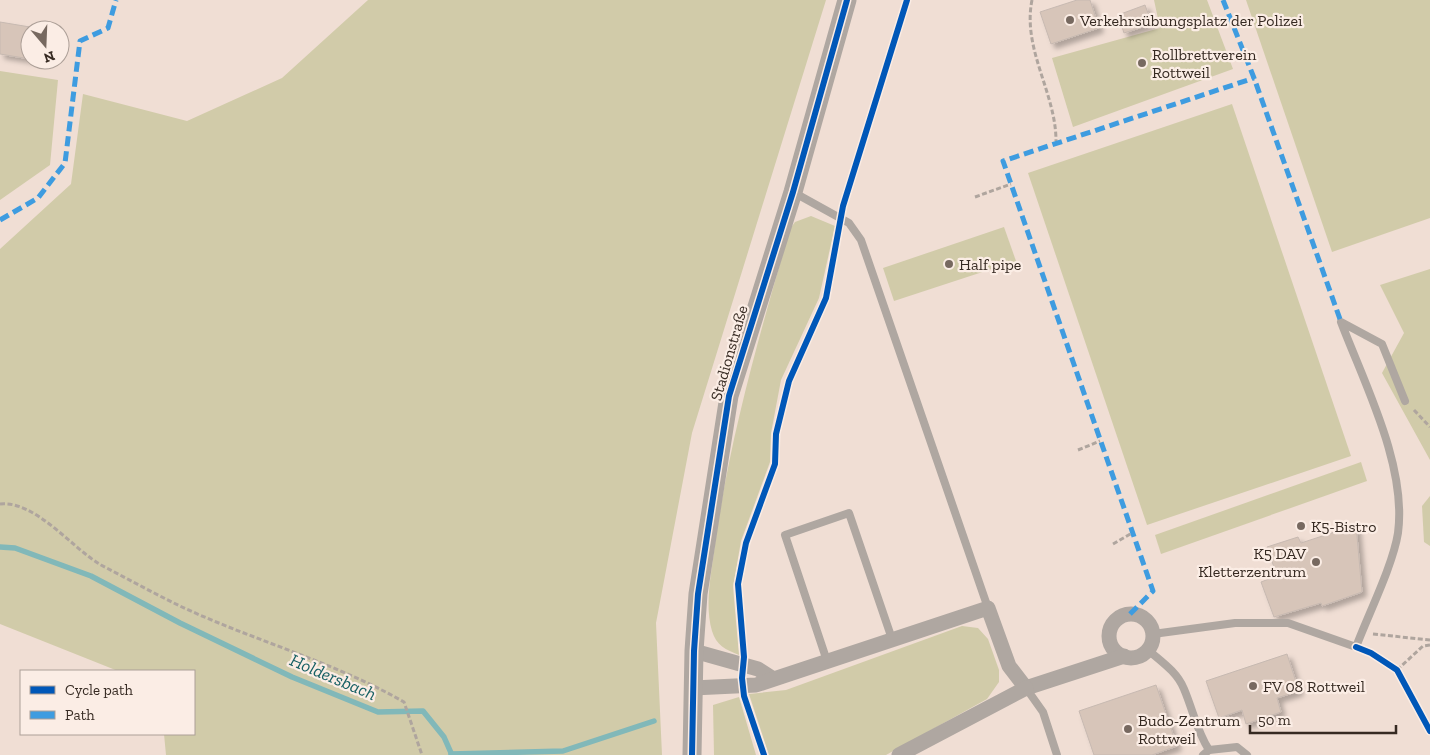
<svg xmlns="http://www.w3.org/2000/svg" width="1430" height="755" font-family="'Zilla Slab',serif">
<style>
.green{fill:#d1cba9}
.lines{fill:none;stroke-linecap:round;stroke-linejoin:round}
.stream{stroke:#81b8b9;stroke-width:5.5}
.building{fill:#d7c5b9;stroke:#c7b9b1;filter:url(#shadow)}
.path{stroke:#afa59e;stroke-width:3;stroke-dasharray:5 2.5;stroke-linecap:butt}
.service{stroke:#afa7a1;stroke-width:8}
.minor{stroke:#afa7a1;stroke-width:15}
.tertiary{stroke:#afa7a1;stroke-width:19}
.quiet{stroke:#3e9ce0;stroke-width:5;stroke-dasharray:10 5;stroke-linecap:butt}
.cycleway-casing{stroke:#fbede5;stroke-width:9}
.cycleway{stroke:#0057b8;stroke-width:6}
.poi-dot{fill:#776960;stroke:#fbede5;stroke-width:2}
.labels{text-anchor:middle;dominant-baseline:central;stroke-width:4.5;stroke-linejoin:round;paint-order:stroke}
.poi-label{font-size:16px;fill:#362a22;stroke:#fbede5;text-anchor:start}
.street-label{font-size:16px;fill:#362a22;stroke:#fbede5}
.water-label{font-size:18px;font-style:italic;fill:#176064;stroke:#fbede5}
</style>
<defs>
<filter id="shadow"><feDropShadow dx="4.5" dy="4.5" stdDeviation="2.5" flood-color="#0004"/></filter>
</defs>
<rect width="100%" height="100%" fill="#f0ded4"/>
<!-- green -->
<g class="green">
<polygon points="368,0 826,0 692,433 656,623 662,755 166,755 164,734 194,734 194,671 118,671 0,624 0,249 71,184 83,94 187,121 282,78"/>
<polygon points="1154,0 1207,0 1233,69 1073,127 1052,58 1160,28"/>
<polygon points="1246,0 1430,0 1430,218 1332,252"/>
<polygon points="0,71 58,80 50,165 0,200"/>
<polygon points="1232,104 1351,456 1147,525 1028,173"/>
<path d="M 811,216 L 835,226 L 819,298 L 781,380 L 771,433 L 770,462 L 741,541 L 733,587 L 739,655 C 726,650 716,645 712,631 C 704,604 712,571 715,544 C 730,436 760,333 790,229 L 795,222 Z"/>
<polygon points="1004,227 1016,261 894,301 883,268"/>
<polygon points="1430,269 1430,460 1382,373 1404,333 1380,285"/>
<polygon points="1361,462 1367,481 1161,554 1155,535"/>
<polygon points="1430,496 1430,546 1424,542 1422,506"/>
<polygon points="962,626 978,628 988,639 999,670 999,682 987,699 886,755 769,755 749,694 786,690"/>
<polygon points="739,697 756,755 714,755 713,705"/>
</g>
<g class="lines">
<!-- stream -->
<g class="stream">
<polyline points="0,547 15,548 91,576 180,623 292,677 378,712 423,711 444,737 452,755"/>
<polyline points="451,754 563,751 654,721"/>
</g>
</g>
<!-- building -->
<g class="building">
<polygon points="1077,0 1090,0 1099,28 1051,44 1040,12"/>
<polygon points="1145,5 1152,24 1124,33 1118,15"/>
<polygon points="0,22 30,27 30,59 0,54"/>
<polygon points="1356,525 1362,592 1322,606 1321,603 1274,617 1261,582 1277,576 1267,547 1298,537 1301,543"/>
<polygon points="1287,654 1299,691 1277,698 1281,712 1246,724 1242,710 1219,718 1206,681"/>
<polygon points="1156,685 1177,746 1152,755 1094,755 1079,711"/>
</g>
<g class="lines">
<!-- path -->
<g class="path">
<path d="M 1032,0 C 1022,49 1056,93 1056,141"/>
<polyline points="975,197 1011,184"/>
<polyline points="1414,410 1430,427"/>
<polyline points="1078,450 1100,441"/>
<path d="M 0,504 C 35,500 73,549 101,565 C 128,579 155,594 182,607 C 255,641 334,662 404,702 L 422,755"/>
<polyline points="1113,544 1132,533"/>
<polyline points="1373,634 1430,640"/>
<polyline points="1397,670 1423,646 1430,645"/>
</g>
<!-- service -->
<g class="service">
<polyline points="793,192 849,223 861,240 988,608"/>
<path d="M 1153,634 L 1235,623 L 1288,623 L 1356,647 C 1368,615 1393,565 1398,533 C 1407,466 1365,385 1341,322 L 1382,344 L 1405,401"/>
<path d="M 1148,650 C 1162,662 1177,672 1184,689 C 1193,710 1197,732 1209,750"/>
<polyline points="827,661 785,535 849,513 892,639"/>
<polyline points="1026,688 1043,712 1057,755"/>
<polyline points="1203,755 1209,750 1237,747 1247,755"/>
</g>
<!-- minor -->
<g class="minor">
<circle cx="1131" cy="636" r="22"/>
<polyline points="694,651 758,669 772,678"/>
<polyline points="693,688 756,685 988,608 1009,666 1026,688 1124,656"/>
<polyline points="899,755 1026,688"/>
</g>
<!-- tertiary -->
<polyline class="tertiary" points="692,755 694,651 698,594 729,396 793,192 847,0"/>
<!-- quiet -->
<g class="quiet">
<polyline points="1223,0 1254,78 1341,322"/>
<polyline points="0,220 38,198 65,163 80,41 108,28 116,0"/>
<polyline points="1130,614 1153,591 1003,161 1254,78"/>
</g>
<!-- cycleway casing -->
<g class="cycleway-casing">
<g id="cycleway">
<polyline points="1356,647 1371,653 1397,670 1430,731"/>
<polyline points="692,755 694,651 698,594 729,396 793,192 847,0"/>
<polyline points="764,755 744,696 742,678 744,657 738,584 746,543 775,464 776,434 789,381 826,298 843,206 907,0"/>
</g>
</g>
<!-- cycleway -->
<use href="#cycleway" class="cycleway"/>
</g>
<!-- markers -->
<g class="poi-dot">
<circle cx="1070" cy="20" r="5"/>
<circle cx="1142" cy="63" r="5"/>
<circle cx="949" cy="264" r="5"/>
<circle cx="1301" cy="526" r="5"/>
<circle cx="1316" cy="562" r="5"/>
<circle cx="1253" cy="686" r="5"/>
<circle cx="1128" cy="729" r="5"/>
</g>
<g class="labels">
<!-- poi labels -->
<g class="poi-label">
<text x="1080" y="20">Verkehrsübungsplatz der Polizei</text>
<text x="1152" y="54">Rollbrettverein<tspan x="1152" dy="18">Rottweil</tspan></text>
<text x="959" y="264">Half pipe</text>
<text x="1311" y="526">K5-Bistro</text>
<text x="1306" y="553" text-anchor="end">K5 DAV<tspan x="1306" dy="18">Kletterzentrum</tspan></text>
<text x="1263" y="686">FV 08 Rottweil</text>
<text x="1138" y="720">Budo-Zentrum<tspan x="1138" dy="18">Rottweil</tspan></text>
</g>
<!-- street labels -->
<g class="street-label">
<text transform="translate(729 353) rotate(-74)">Stadionstraße</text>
</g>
<!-- water labels -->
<g class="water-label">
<text transform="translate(333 677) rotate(23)">Holdersbach</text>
</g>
</g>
<!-- legend -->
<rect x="20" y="670" width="175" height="65" fill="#fbede5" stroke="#ac9f97"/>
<rect x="30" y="686" width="25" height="8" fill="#0057b8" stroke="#ac9f97"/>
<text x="65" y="695" font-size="15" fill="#362a22">Cycle path</text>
<rect x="30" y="711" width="25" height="8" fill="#3e9ce0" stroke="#ac9f97"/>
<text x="65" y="720" font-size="15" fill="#362a22">Path</text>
<!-- north arrow -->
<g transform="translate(45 45) rotate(161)"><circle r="24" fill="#fbede5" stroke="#ac9f97"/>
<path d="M0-4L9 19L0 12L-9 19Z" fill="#776960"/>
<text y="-8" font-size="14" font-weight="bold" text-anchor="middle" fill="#362a22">N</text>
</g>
<!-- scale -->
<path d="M1250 725v8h146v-8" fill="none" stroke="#362a22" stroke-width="2.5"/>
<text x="1258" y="725" font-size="15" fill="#362a22" stroke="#fbede5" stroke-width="4" paint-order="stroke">50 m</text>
</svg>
